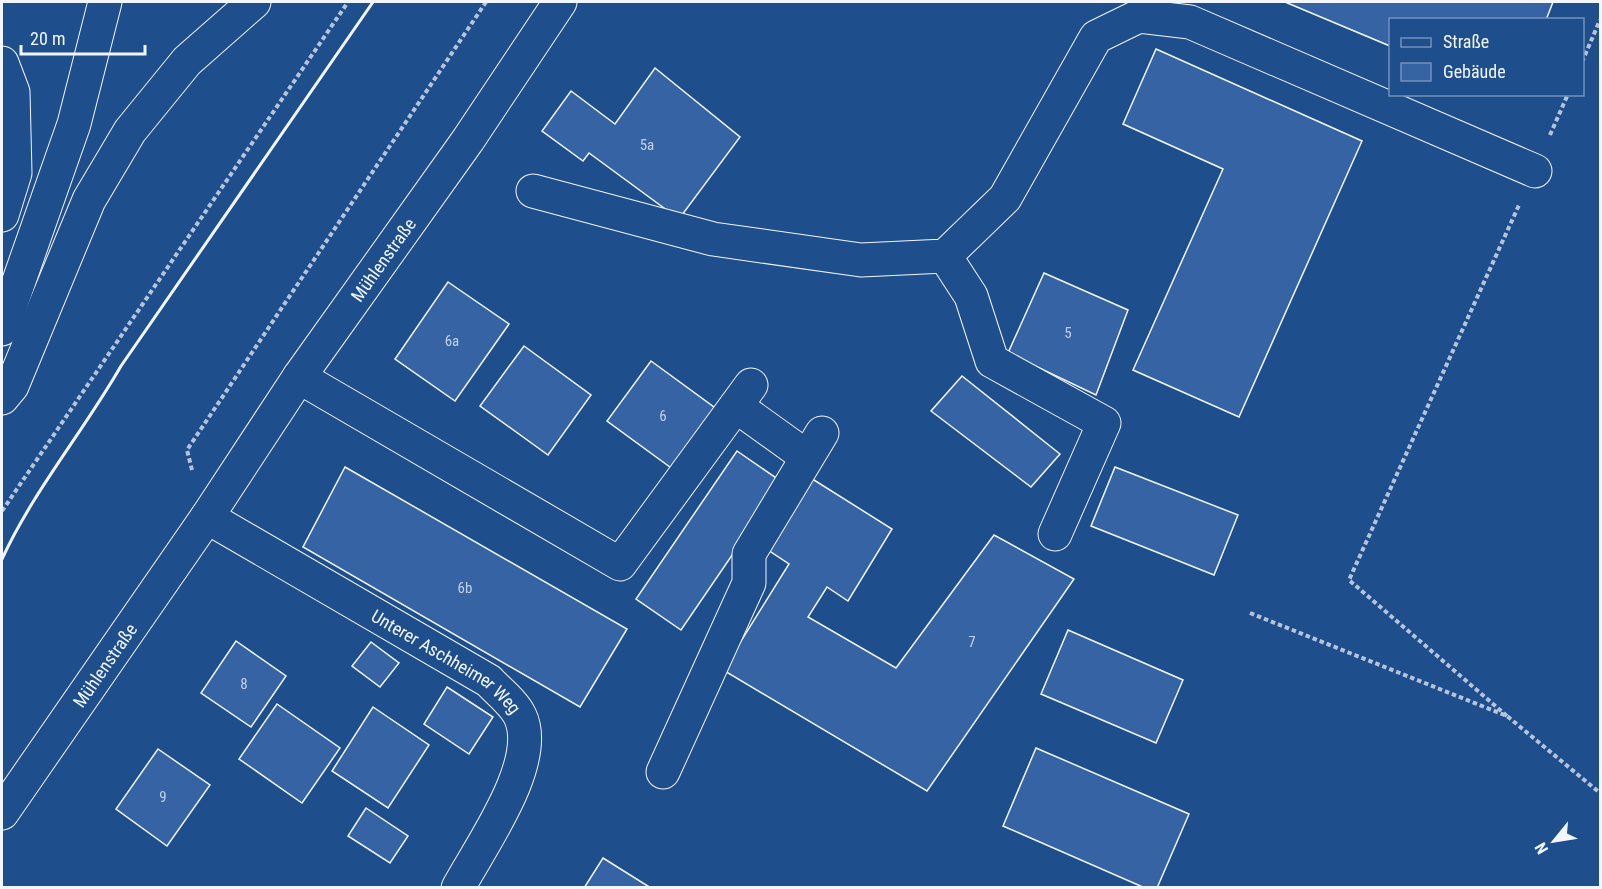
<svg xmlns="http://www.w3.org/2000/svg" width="1602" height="889" font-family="'Roboto Condensed',sans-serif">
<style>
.building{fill:#3563a3;stroke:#f2f6ff;stroke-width:1.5}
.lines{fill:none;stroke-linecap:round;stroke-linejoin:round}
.minor-casing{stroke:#f2f6ff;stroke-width:35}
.major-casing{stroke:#f2f6ff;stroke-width:35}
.path{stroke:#b3c4dc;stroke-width:4;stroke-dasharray:4.5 3;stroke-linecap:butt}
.minor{stroke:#1f4e8c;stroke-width:33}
.major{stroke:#1f4e8c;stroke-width:33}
.wall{stroke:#f2f6ff;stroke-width:3}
.labels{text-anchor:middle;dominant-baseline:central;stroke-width:4.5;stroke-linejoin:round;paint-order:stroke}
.number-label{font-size:15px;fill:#c3d1e8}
.street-label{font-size:18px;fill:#f2f6ff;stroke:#1f4e8c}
</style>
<rect width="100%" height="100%" fill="#1f4e8c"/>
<!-- building -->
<g class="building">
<polygon points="1285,2 1553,2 1546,20 1390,20 1390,46"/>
<polygon points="1156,49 1362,141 1239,417 1133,370 1223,169 1123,124"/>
<polygon points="655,68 740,137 679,219 589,153 583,161 542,131 571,91 615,124"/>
<polygon points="1044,273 1128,310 1096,395 1008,353"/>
<polygon points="448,282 509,324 455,401 395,359"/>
<polygon points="524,346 591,395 548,455 480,406"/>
<polygon points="651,361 718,410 674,470 607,421"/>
<polygon points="962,376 1060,454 1031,487 931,411"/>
<polygon points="737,451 782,482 681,630 636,599"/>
<polygon points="345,467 627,629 580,707 303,547"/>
<polygon points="1115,467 1238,515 1214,575 1091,526"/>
<polygon points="806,475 892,529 848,601 827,587 808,617 896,668 994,535 1074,579 927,791 723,670 789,564 762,546"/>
<polygon points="1068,630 1183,680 1156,743 1041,694"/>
<polygon points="236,641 286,676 251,727 201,693"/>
<polygon points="371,642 399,663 380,687 352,666"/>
<polygon points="447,687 493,717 469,754 424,724"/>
<polygon points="277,704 340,748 302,803 239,759"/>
<polygon points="373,707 429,745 388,808 332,771"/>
<polygon points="1036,748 1189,814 1157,888 1145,888 1003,826"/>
<polygon points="158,749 210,785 167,846 116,809"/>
<polygon points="366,808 408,836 390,863 348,836"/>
<polygon points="603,858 651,888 584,888"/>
</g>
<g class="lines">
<!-- minor casing -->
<g class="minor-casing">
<g id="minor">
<polyline points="533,191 713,239 861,260 945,256 1005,198 1096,37 1139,16 1190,22 1535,171"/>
<polyline points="945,256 971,296 992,361 1104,423 1055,534"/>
<polyline points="299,377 620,564 751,385"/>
<polyline points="736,406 807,457"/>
<path id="s1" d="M 207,517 L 489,681 C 498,691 514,703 520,716 C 542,762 480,847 458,888"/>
<polyline points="663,772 749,583 749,554 822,433"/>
<path id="s2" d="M 2,813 L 207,517 L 299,377 L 468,140 L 560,2"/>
</g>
</g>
<!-- major casing -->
<g class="major-casing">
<g id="major">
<polyline points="2,63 13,92 15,173 2,215"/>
<polyline points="2,329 74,124 105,2"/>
<polyline points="2,398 12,386 89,200 130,131 187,61 254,2"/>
</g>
</g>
<!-- path -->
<g class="path">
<polyline points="1582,62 1600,20"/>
<polyline points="1550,135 1568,94"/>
<polyline points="192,470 187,450 486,2"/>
<polyline points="2,511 348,2"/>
<polyline points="1250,613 1507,716 1600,793"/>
<polyline points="1507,716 1349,580 1519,205"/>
</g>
<!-- minor -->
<use href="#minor" class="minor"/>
<!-- major -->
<use href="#major" class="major"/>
<!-- wall -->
<path class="wall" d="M 2,559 C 34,490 83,432 121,366 L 373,2"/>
</g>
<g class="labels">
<!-- number labels -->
<g class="number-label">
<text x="647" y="145">5a</text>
<text x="1068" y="333">5</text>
<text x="452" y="341">6a</text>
<text x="663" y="416">6</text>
<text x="465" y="588">6b</text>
<text x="972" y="642">7</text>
<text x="244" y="684">8</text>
<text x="163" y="797">9</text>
</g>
<!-- street labels -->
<g class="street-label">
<text stroke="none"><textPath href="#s2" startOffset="672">Mühlenstraße</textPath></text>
<text stroke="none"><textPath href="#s2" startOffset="180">Mühlenstraße</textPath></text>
<text stroke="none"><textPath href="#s1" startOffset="280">Unterer Aschheimer Weg</textPath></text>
</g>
</g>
<!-- border -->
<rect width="1602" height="889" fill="none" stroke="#f2f6ff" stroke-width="6"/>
<!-- legend -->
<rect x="1389" y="18" width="195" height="78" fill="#1f4e8c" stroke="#7391ba" stroke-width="1.5"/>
<rect x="1401" y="38" width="30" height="9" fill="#1f4e8c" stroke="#7391ba" stroke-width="1.5"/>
<text x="1443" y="48" font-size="18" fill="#f2f6ff">Straße</text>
<rect x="1401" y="63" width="30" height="18" fill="#3563a3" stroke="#7391ba" stroke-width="1.5"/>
<text x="1443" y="78" font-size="18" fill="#f2f6ff">Gebäude</text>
<!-- north arrow -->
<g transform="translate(1554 841) rotate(240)" stroke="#1f4e8c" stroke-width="4.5" paint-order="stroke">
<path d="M0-4.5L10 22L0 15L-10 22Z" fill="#f2f6ff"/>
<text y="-9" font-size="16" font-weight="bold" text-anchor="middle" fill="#f2f6ff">N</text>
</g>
<!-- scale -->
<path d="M21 45v9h124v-9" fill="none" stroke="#f2f6ff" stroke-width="3"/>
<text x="30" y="45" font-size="18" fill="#f2f6ff" stroke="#1f4e8c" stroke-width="4.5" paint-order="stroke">20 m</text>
</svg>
